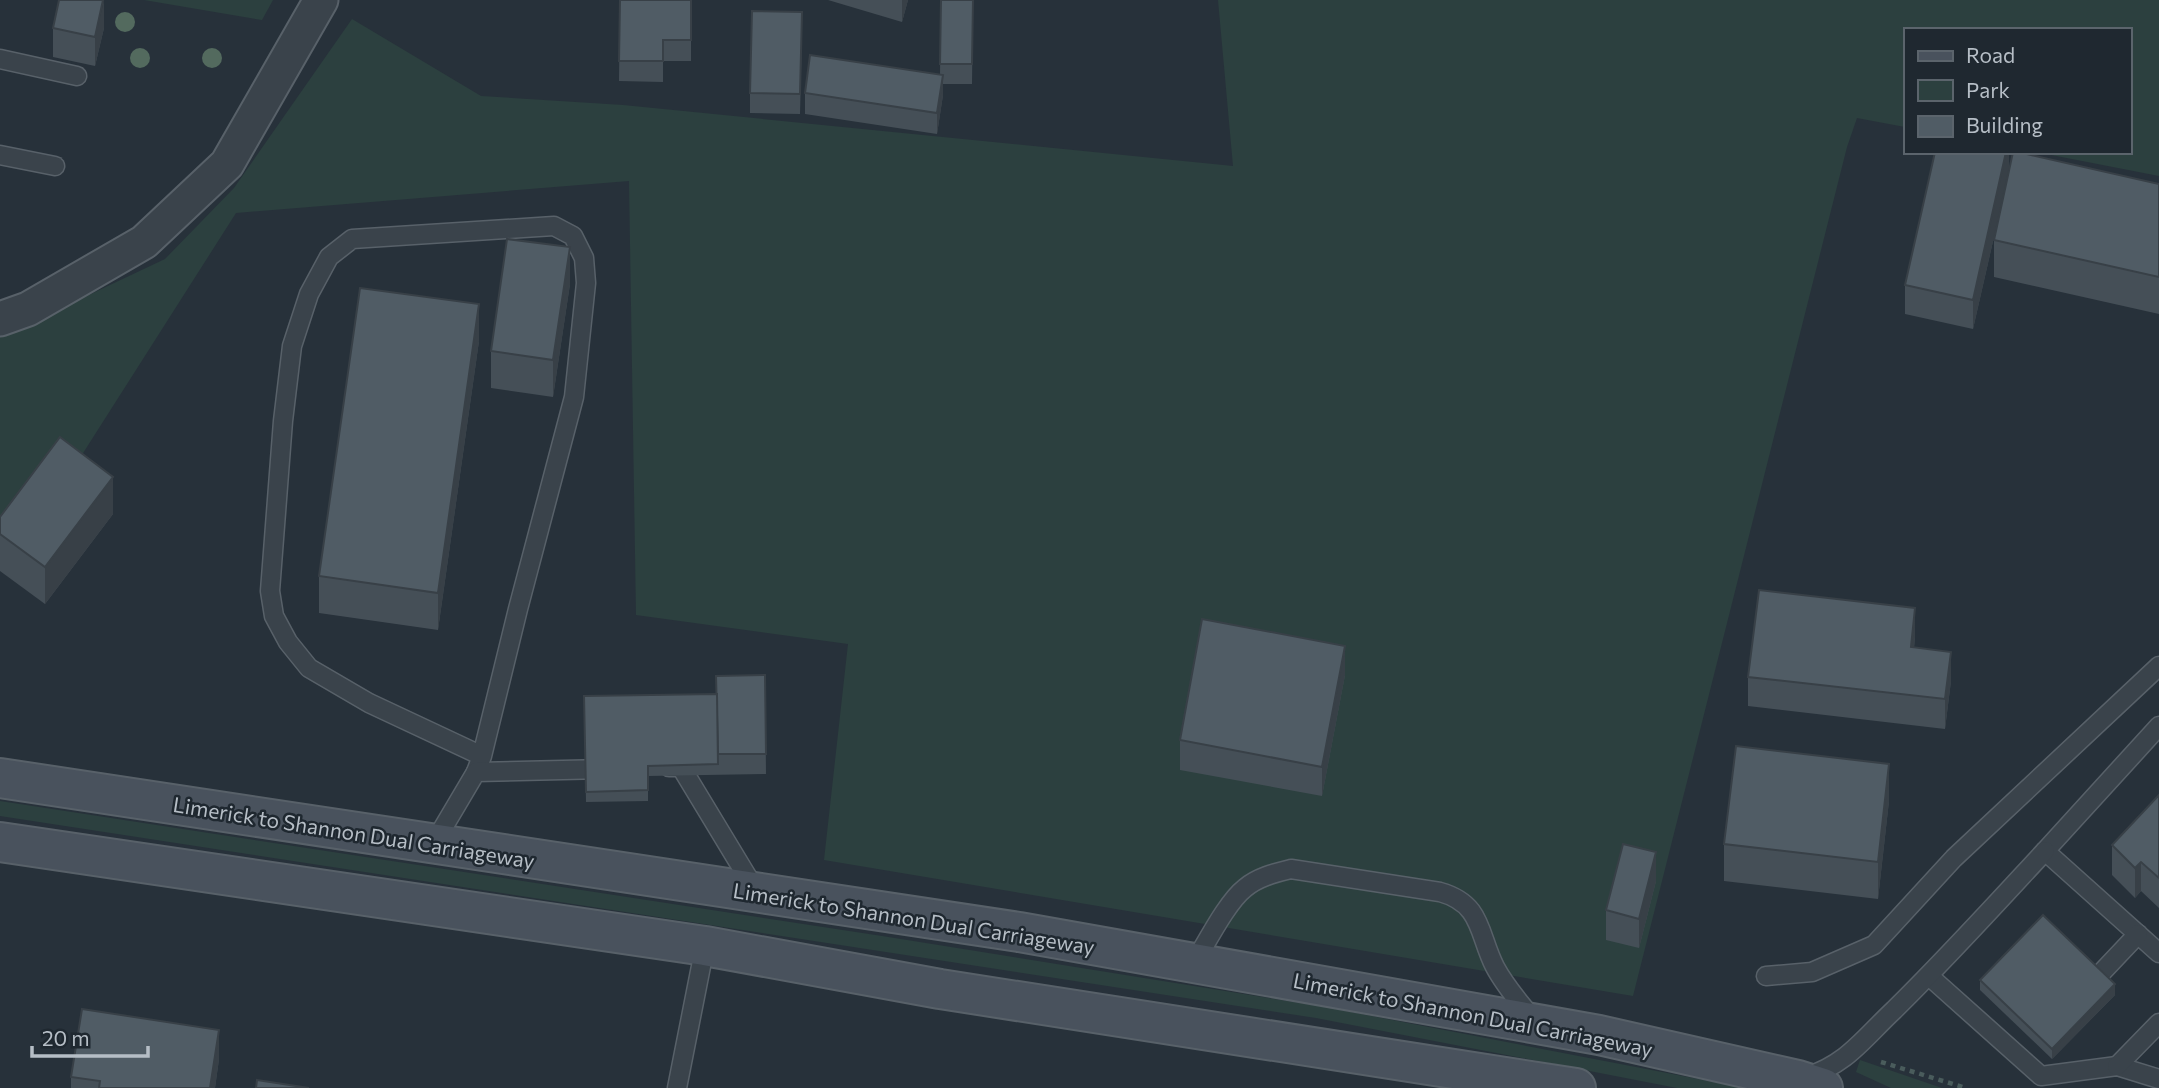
<svg xmlns="http://www.w3.org/2000/svg" width="2159" height="1088" font-family="Commissioner,sans-serif">
<style>
.green{fill:#2c403f}
.lines{fill:none;stroke-linecap:round;stroke-linejoin:round}
.lane-casing{stroke:#586169;stroke-width:21}
.street-casing{stroke:#586169;stroke-width:37}
.secondary-casing{stroke:#586169;stroke-width:42}
.path{stroke:#4a5c5c;stroke-width:4.5;stroke-dasharray:5 5;stroke-linecap:butt}
.lane{stroke:#3a434b;stroke-width:18}
.street{stroke:#3a434b;stroke-width:33}
.secondary{stroke:#49525d;stroke-width:38}
.tree{fill:#536a5e}
.wall{fill:#454f57}
.shaded-wall{fill:#384047}
.building{fill:#505c65;stroke:#384047;stroke-width:2}
.labels{text-anchor:middle;dominant-baseline:central;stroke-width:5;stroke-linejoin:round;paint-order:stroke}
.street-label{font-size:21px;fill:#b6bec6;stroke:#1f2830}
</style>
<rect width="100%" height="100%" fill="#27313a"/>
<!-- green -->
<g class="green">
<polygon points="144,0 273,0 262,20"/>
<polygon points="1218,0 2159,0 2159,176 2036,152 2129,152 2129,30 1905,30 1905,127 1857,118 1847,147 1633,996 824,860 848,644 636,615 629,181 236,213 78,461 0,542 0,337 165,259 234,188 352,19 481,96 623,105 1233,166"/>
<polygon points="0,801 882,936 1325,1007 1745,1088 1677,1088 1316,1018 0,816"/>
<polygon points="1860,1060 1942,1088 1891,1088 1856,1072"/>
</g>
<g class="lines">
<!-- lane casing -->
<g class="lane-casing">
<g id="lane">
<polyline points="0,59 77,76"/>
<polyline points="0,155 55,166"/>
<polyline points="2159,726 2045,851 2159,953"/>
<polyline points="669,767 681,767 756,891"/>
<polyline points="476,772 482,756 518,609 574,397 586,283 584,258 573,236 554,226 352,239 329,257 309,294 292,346 283,421 270,591 274,616 288,642 309,668 369,703 482,756"/>
<polyline points="434,843 476,772 606,769"/>
<path d="M 1194,963 C 1207,942 1227,902 1245,888 C 1258,877 1275,873 1291,869 L 1440,892 C 1483,904 1478,934 1495,967 C 1504,984 1516,998 1527,1012 L 1535,1017"/>
<polyline points="1766,976 1812,972 1874,945 1954,858 2159,666"/>
<polyline points="1929,976 2041,1076 2117,1066 2159,1079"/>
<polyline points="2086,989 2138,934"/>
<polyline points="2117,1066 2159,1023"/>
<path d="M 1806,1077 C 1847,1064 1863,1039 1894,1010 C 1946,959 1995,905 2045,851"/>
<polyline points="677,1088 705,946"/>
</g>
</g>
<!-- street casing -->
<g class="street-casing">
<polyline id="street" points="0,319 28,309 144,242 227,164 321,0"/>
</g>
<!-- secondary casing -->
<g class="secondary-casing">
<g id="secondary">
<polyline points="0,778 1019,932 1599,1035 1798,1080 1823,1088"/>
<polyline points="0,842 705,946 940,989 1576,1088"/>
</g>
</g>
<!-- path -->
<polyline class="path" points="1881,1062 1966,1088"/>
<!-- lane -->
<use href="#lane" class="lane"/>
<!-- street -->
<use href="#street" class="street"/>
<!-- secondary -->
<use href="#secondary" class="secondary"/>
</g>
<!-- trees -->
<g class="tree">
<circle cx="125" cy="22" r="10"/>
<circle cx="140" cy="58" r="10"/>
<circle cx="212" cy="58" r="10"/>
</g>
<!-- wall -->
<g class="wall">
<polygon points="620,0 691,0 691,61 663,61 663,82 619,81"/>
<polygon points="828,0 908,0 902,22"/>
<polygon points="941,0 973,0 972,84 943,84 943,95 937,134 805,114 805,93 940,75"/>
<polygon points="53,28 104,28 95,66 53,57"/>
<polygon points="802,33 800,114 750,113 750,93"/>
<polygon points="2009,152 2009,171 1973,329 1905,314 1905,285"/>
<polygon points="2159,184 2159,314 1994,277 1994,240"/>
<polygon points="570,284 553,397 491,388 491,351"/>
<polygon points="479,341 438,630 319,613 319,576"/>
<polygon points="113,514 45,604 0,571 0,517"/>
<polygon points="1915,637 1914,648 1951,681 1945,729 1748,706 1748,677"/>
<polygon points="765,675 766,774 648,776 648,801 586,802 584,696 716,694"/>
<polygon points="1345,675 1322,796 1180,770 1180,740"/>
<polygon points="2159,795 2159,908 2141,891 2135,898 2112,875 2112,845"/>
<polygon points="1889,801 1878,899 1724,881 1724,844"/>
<polygon points="1656,881 1639,948 1606,940 1606,910"/>
<polygon points="1980,980 2115,995 2052,1059 1980,990"/>
<polygon points="219,1059 215,1088 71,1088 71,1077"/>
</g>
<!-- shaded-wall -->
<g class="shaded-wall">
<polygon points="104,0 104,28 95,66 95,37"/>
<polygon points="902,0 908,0 902,22"/>
<polygon points="943,75 943,95 937,134 937,113"/>
<polygon points="2006,152 2009,152 2009,171 1973,329 1973,300"/>
<polygon points="570,247 570,284 553,397 553,360"/>
<polygon points="479,304 479,341 438,630 438,593"/>
<polygon points="113,477 113,514 45,604 45,567"/>
<polygon points="1915,608 1915,637 1911,677 1911,647"/>
<polygon points="1345,646 1345,675 1322,796 1322,767"/>
<polygon points="1951,652 1951,681 1945,729 1945,699"/>
<polygon points="1889,764 1889,801 1878,899 1878,862"/>
<polygon points="1656,852 1656,881 1639,948 1639,919"/>
<polygon points="2141,862 2141,891 2135,898 2135,868"/>
<polygon points="2115,984 2115,995 2052,1059 2052,1049"/>
<polygon points="219,1030 219,1059 215,1088 210,1088"/>
</g>
<!-- building -->
<g class="building">
<polygon points="59,0 103,0 95,37 53,28"/>
<polygon points="620,0 691,0 691,40 663,40 663,61 619,61"/>
<polygon points="941,0 973,0 972,64 940,64"/>
<polygon points="752,11 802,12 800,94 750,93"/>
<polygon points="810,55 943,75 937,113 805,93"/>
<polygon points="1935,152 2006,152 1973,300 1905,285"/>
<polygon points="2013,152 2018,152 2159,184 2159,277 1994,240"/>
<polygon points="507,239 570,247 553,360 491,351"/>
<polygon points="360,288 479,304 438,593 319,576"/>
<polygon points="60,437 113,477 45,567 0,534 0,517"/>
<polygon points="1759,590 1915,608 1911,647 1951,652 1945,699 1748,677"/>
<polygon points="1202,619 1345,646 1322,767 1180,740"/>
<polygon points="765,675 766,754 718,754 716,676"/>
<polygon points="717,694 718,764 648,766 648,790 586,792 584,696"/>
<polygon points="1736,746 1889,764 1878,862 1724,844"/>
<polygon points="2159,795 2159,878 2141,862 2135,868 2112,845"/>
<polygon points="1623,844 1656,852 1639,919 1606,910"/>
<polygon points="2043,915 2115,984 2052,1049 1980,980"/>
<polygon points="82,1009 219,1030 210,1088 99,1088 100,1081 71,1077"/>
<polygon points="257,1080 309,1088 256,1088"/>
</g>
<g class="labels">
<!-- street labels -->
<g class="street-label">
<text transform="translate(354 832) rotate(9)">Limerick to Shannon Dual Carriageway</text>
<text transform="translate(914 918) rotate(9)">Limerick to Shannon Dual Carriageway</text>
<text transform="translate(1473 1014) rotate(11)">Limerick to Shannon Dual Carriageway</text>
</g>
</g>
<!-- legend -->
<rect x="1904" y="28" width="228" height="126" fill="#1f2830" stroke="#5b646c" stroke-width="2"/>
<rect x="1918" y="51" width="35" height="10" fill="#49525d" stroke="#5b646c" stroke-width="2"/>
<text x="1966" y="63" font-size="21" fill="#b6bec6">Road</text>
<rect x="1918" y="80" width="35" height="21" fill="#2c403f" stroke="#5b646c" stroke-width="2"/>
<text x="1966" y="98" font-size="21" fill="#b6bec6">Park</text>
<rect x="1918" y="116" width="35" height="21" fill="#505c65" stroke="#5b646c" stroke-width="2"/>
<text x="1966" y="133" font-size="21" fill="#b6bec6">Building</text>
<!-- scale -->
<path d="M32 1046v10h116v-10" fill="none" stroke="#b6bec6" stroke-width="3.5"/>
<text x="42" y="1046" font-size="21" fill="#b6bec6" stroke="#1f2830" stroke-width="5" paint-order="stroke">20 m</text>
</svg>
